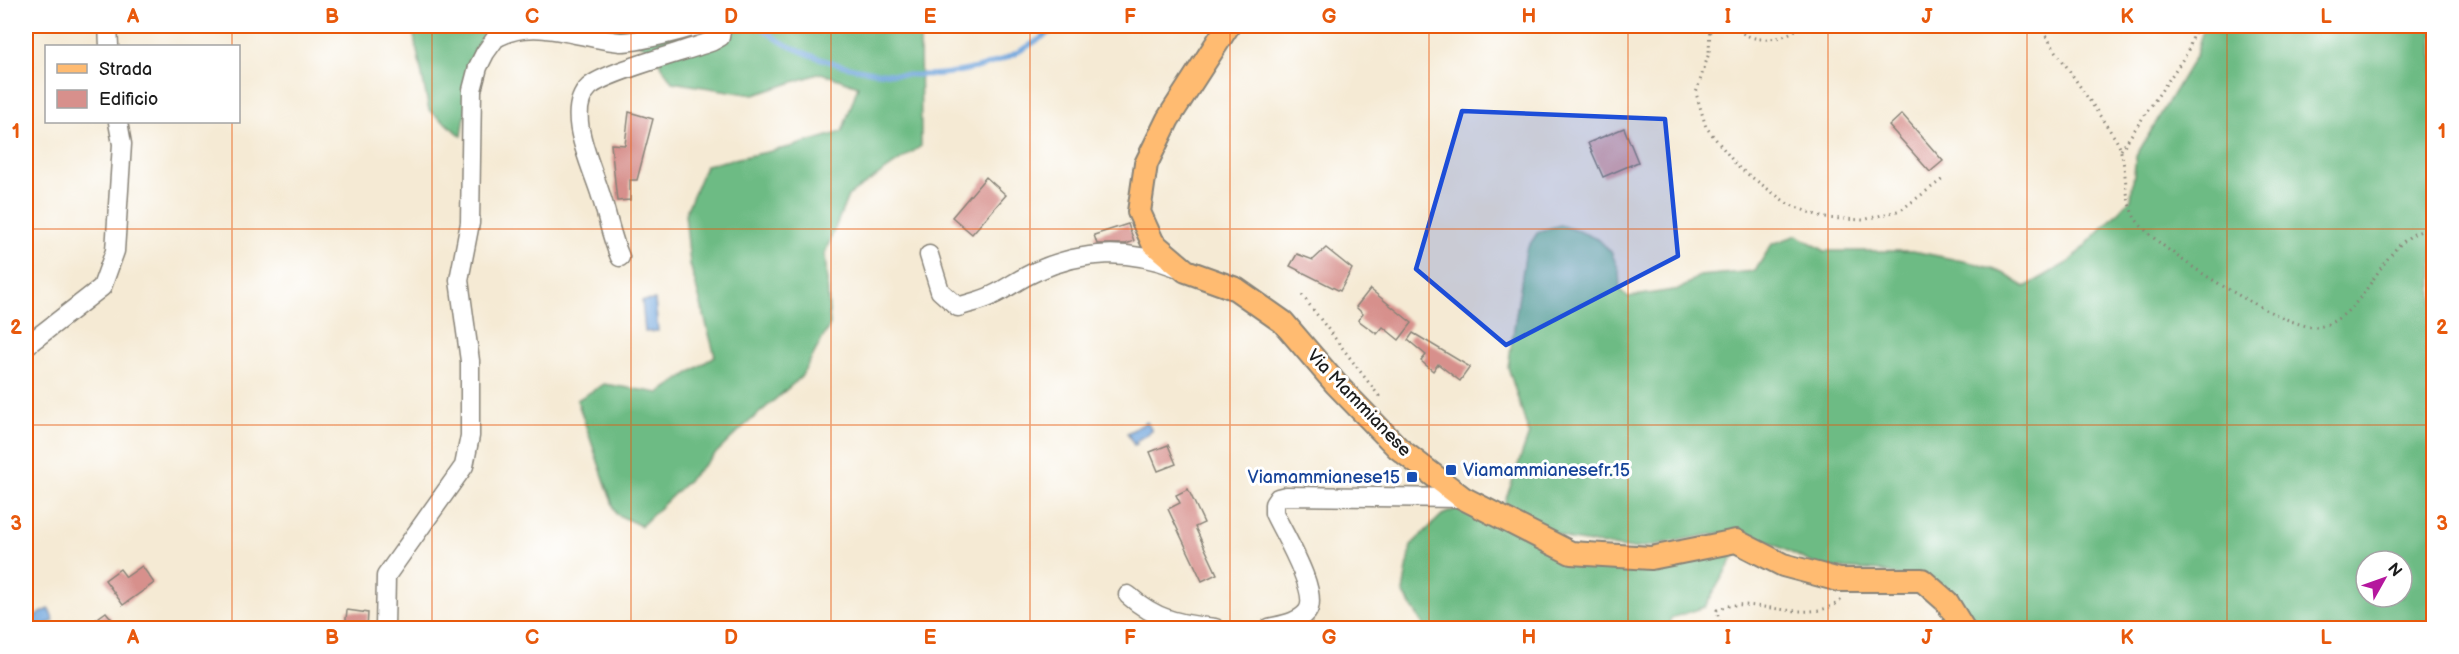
<svg xmlns="http://www.w3.org/2000/svg" width="2459" height="654" font-family="'Balsamiq Sans',sans-serif">
<style>
.forest{fill:#6dbb84;stroke:#446c50;stroke-width:1.5;fill-rule:evenodd}
.water{fill:#6fa5dc;stroke:#46607c;stroke-width:1.5}
.lines{fill:none;stroke-linecap:round;stroke-linejoin:round}
.stream{stroke:#6fa5dc;stroke-width:5}
.building{fill:#d7908c}
.minor-casing{stroke:#888378;stroke-width:21}
.major-casing{stroke:#888378;stroke-width:26}
.path{stroke:#888378;stroke-width:3;stroke-dasharray:1.5 4.5;stroke-linecap:butt}
.minor{stroke:#fff;stroke-width:18}
.major{stroke:#ffbb71;stroke-width:22}
.marked{fill:#1d4ed8;fill-opacity:0.2;stroke:#1d4ed8;stroke-width:4.5;stroke-linejoin:round}
.grid{fill:none;stroke:#e8590c;stroke-width:1.5;stroke-opacity:0.55}
.transit-dot{fill:#1a4fb4;stroke:#fff;stroke-width:2}
.labels{text-anchor:middle;dominant-baseline:central;stroke-width:6;stroke-linejoin:round;paint-order:stroke}
.street-label{font-size:18px;fill:#1c1c1c;stroke:#fff}
.transit-label{font-size:18px;fill:#164399;stroke:#fff;text-anchor:start}
.neatline{fill:none;stroke:#e8590c;stroke-width:2}
.grid-label{font-size:20px;text-anchor:middle;font-weight:bold;fill:#e8590c}
</style>
<rect width="100%" height="100%" fill="#fff"/>
<filter id="ink" filterUnits="userSpaceOnUse"><feTurbulence type="fractalNoise" baseFrequency=".0167" numOctaves="2"/><feDisplacementMap in="SourceGraphic" scale="12" xChannelSelector="R" yChannelSelector="G"/><feConvolveMatrix kernelMatrix="1 2 1 2 8 2 1 2 1" color-interpolation-filters="sRGB"/></filter>
<filter id="wash" filterUnits="userSpaceOnUse"><feTurbulence type="fractalNoise" baseFrequency=".008" numOctaves="4" result="noise"/><feDisplacementMap in="SourceGraphic" scale="24" xChannelSelector="R" yChannelSelector="G"/><feGaussianBlur stdDeviation="1.35" result="paint"/><feColorMatrix in="noise" values="0 0 0 0 0 0 0 0 0 0 0 0 0 0 0 0 0 1.4 0 .05"/><feComposite in="paint" operator="in"/></filter>
<g filter="url(#wash)">
<rect width="100%" height="100%" fill="#f5ead4"/>
<!-- forest -->
<g class="forest">
<polygon points="412,26 501,26 475,48 462,136 429,110"/>
<polygon points="581,26 919,26 920,28 921,146 848,196 825,253 830,325 801,377 742,428 641,526 616,514 577,400 604,384 659,393 715,356 690,264 685,214 706,165 790,147 842,132 858,86 821,73 754,95 672,82 651,50 615,32"/>
<path d="M 2204,26 L 2433,26 L 2433,628 L 1975,628 L 1948,590 L 1881,571 L 1820,567 L 1761,538 L 1719,533 L 1633,549 L 1571,540 L 1502,510 L 1529,434 L 1508,367 L 1526,250 L 1538,232 L 1560,225 L 1581,232 L 1599,240 L 1611,252 L 1619,270 L 1620,290 L 1628,297 L 1680,289 L 1699,276 L 1755,271 L 1772,244 L 1797,235 L 1825,251 L 1913,251 L 1978,264 L 2003,273 L 2025,287 L 2069,262 L 2131,199 L 2136,156 L 2196,55 ZM 2366,561 L 2402,561 L 2402,597 L 2366,597 Z"/>
<polygon points="1462,506 1578,562 1736,553 1705,607 1671,618 1670,628 1425,628 1403,592 1411,545 1442,515"/>
</g>
<!-- water -->
<g class="water">
<polygon points="655,300 658,331 645,332 642,301"/>
<polygon points="1147,422 1152,431 1136,441 1137,444 1134,445 1127,433"/>
<polygon points="49,609 54,621 37,628 30,628 26,620"/>
</g>
<g class="lines">
<!-- stream -->
<path class="stream" d="M 759,26 C 769,33 778,41 789,46 C 855,77 940,87 1008,57 C 1026,49 1043,37 1059,26"/>
</g>
<g id="blocks">
<!-- building -->
<g class="building">
<polygon points="629,112 653,119 637,180 630,180 630,200 617,201 611,144 625,145"/>
<polygon points="1902,114 1943,161 1930,172 1889,126"/>
<polygon points="1624,128 1638,162 1603,177 1588,143"/>
<polygon points="986,177 1006,195 972,234 952,217"/>
<polygon points="1128,224 1134,241 1126,244 1097,244 1094,235"/>
<polygon points="1326,248 1352,269 1340,291 1290,266 1297,254 1313,260"/>
<polygon points="1370,289 1412,323 1399,340 1383,327 1377,334 1358,320 1363,314 1356,307"/>
<polygon points="1413,333 1470,367 1460,381 1438,364 1433,371 1421,361 1426,355 1408,340"/>
<polygon points="1168,445 1176,464 1158,471 1150,452"/>
<polygon points="1188,489 1204,523 1195,527 1217,574 1202,581 1168,509 1180,503 1176,495"/>
<polygon points="142,566 154,583 123,605 105,580 120,569 126,577"/>
<polygon points="347,610 368,613 367,628 345,628"/>
<polygon points="106,612 119,628 84,628"/>
</g>
</g>
</g>
<g filter="url(#ink)">
<use href="#blocks" fill-opacity="0" stroke="#888378" stroke-width="1.5"/>
<g class="lines">
<!-- minor casing -->
<g class="minor-casing">
<g id="minor">
<polyline points="108,26 109,46"/>
<path d="M 500,36 C 536,17 582,39 620,42 C 637,43 680,30 698,26"/>
<path d="M 929,255 L 940,291 L 958,307 C 969,303 982,301 993,295 C 1008,288 1022,277 1037,271 C 1085,250 1128,249 1176,267"/>
<path d="M 620,257 C 611,237 608,217 601,196 C 593,168 563,112 589,87 C 605,72 687,51 713,41 L 720,37 L 721,31 L 717,26"/>
<polyline points="26,346 102,287 115,251 122,144 118,122"/>
<path d="M 1128,595 C 1156,620 1179,624 1215,628"/>
<polyline points="385,628 386,576 464,466 470,436 470,361 459,280 470,223 472,90 478,67 485,53 495,39 511,26"/>
<path d="M 1269,628 C 1281,625 1298,623 1307,612 C 1321,594 1283,533 1274,513 L 1274,504 L 1278,498 L 1286,496 L 1463,498"/>
</g>
</g>
<!-- major casing -->
<g class="major-casing">
<polyline id="major" points="1228,26 1168,119 1146,164 1139,212 1153,243 1186,271 1236,289 1283,322 1336,384 1398,448 1463,498 1571,553 1651,558 1736,541 1783,565 1839,580 1922,580 1947,602 1963,628"/>
</g>
<!-- path -->
<g class="path">
<polyline points="1710,26 1709,53 1696,93 1706,127 1738,167 1788,204 1824,218 1863,220 1901,210 1944,178"/>
<path d="M 1733,26 C 1753,45 1781,42 1801,26"/>
<path d="M 2039,26 L 2111,132 C 2115,138 2120,145 2121,152 C 2127,173 2124,199 2135,218 C 2154,249 2271,319 2307,326 C 2318,329 2328,325 2337,319 C 2368,300 2379,259 2408,238 C 2415,232 2426,230 2434,227"/>
<polyline points="2121,150 2187,53 2197,26"/>
<polyline points="1302,295 1379,396 1377,399"/>
<path d="M 1721,628 L 1717,610 C 1723,608 1729,605 1735,605 C 1766,603 1815,623 1841,600"/>
</g>
<!-- minor -->
<use href="#minor" class="minor"/>
<!-- major -->
<use href="#major" class="major"/>
</g>
</g>
<!-- marked area -->
<path class="marked" d="M 1462,111 L 1665,119 L 1678,256 L 1506,345 L 1416,269 Z"/>
<!-- grid -->
<path class="grid" d="M 232,26 L 232,46M 432,26 L 432,628M 631,26 L 631,628M 831,26 L 831,628M 1030,26 L 1030,628M 1230,26 L 1230,628M 1429,26 L 1429,628M 1628,26 L 1628,628M 1828,26 L 1828,628M 2027,26 L 2027,628M 2227,26 L 2227,628M 232,122 L 232,628M 26,229 L 2434,229M 26,425 L 2434,425"/>
<!-- markers -->
<g class="transit-dot">
<rect x="1445" y="464" width="12" height="12" rx="3"/>
<rect x="1406" y="471" width="12" height="12" rx="3"/>
</g>
<g class="labels">
<!-- street labels -->
<g class="street-label">
<text transform="translate(1359 403) rotate(46)">Via Mammianese</text>
</g>
<!-- transit labels -->
<g class="transit-label">
<text x="1463" y="470">Viamammianesefr.15</text>
<text x="1400" y="477" text-anchor="end">Viamammianese15</text>
</g>
</g>
<!-- margin -->
<rect width="2459" height="654" fill="none" stroke="#fff" stroke-width="66"/>
<!-- legend -->
<rect x="45" y="45" width="195" height="78" fill="#ffffff" stroke="#a4a4a4" stroke-width="1.5"/>
<rect x="57" y="64" width="30" height="9" fill="#ffbb71" stroke="#a4a4a4" stroke-width="1.5"/>
<text x="99" y="75" font-size="18" fill="#1c1c1c">Strada</text>
<rect x="57" y="90" width="30" height="18" fill="#d7908c" stroke="#a4a4a4" stroke-width="1.5"/>
<text x="99" y="105" font-size="18" fill="#1c1c1c">Edificio</text>
<!-- north arrow -->
<g transform="translate(2384 579) rotate(50)"><circle r="28" fill="#ffffff" stroke="#a4a4a4" stroke-width="1.5"/>
<path d="M0-4.5L10 22L0 15L-10 22Z" fill="#b5179e"/>
<text y="-9" font-size="16" font-weight="bold" text-anchor="middle" fill="#1c1c1c">N</text>
</g>
<rect x="33" y="33" width="2393" height="588" class="neatline"/>
<g class="grid-label">
<text x="133" y="23">A</text>
<text x="332" y="23">B</text>
<text x="532" y="23">C</text>
<text x="731" y="23">D</text>
<text x="930" y="23">E</text>
<text x="1130" y="23">F</text>
<text x="1329" y="23">G</text>
<text x="1529" y="23">H</text>
<text x="1728" y="23">I</text>
<text x="1927" y="23">J</text>
<text x="2127" y="23">K</text>
<text x="2326" y="23">L</text>
<text x="16" y="138">1</text>
<text x="2442" y="138">1</text>
<text x="16" y="334">2</text>
<text x="2442" y="334">2</text>
<text x="16" y="530">3</text>
<text x="2442" y="530">3</text>
<text x="133" y="644">A</text>
<text x="332" y="644">B</text>
<text x="532" y="644">C</text>
<text x="731" y="644">D</text>
<text x="930" y="644">E</text>
<text x="1130" y="644">F</text>
<text x="1329" y="644">G</text>
<text x="1529" y="644">H</text>
<text x="1728" y="644">I</text>
<text x="1927" y="644">J</text>
<text x="2127" y="644">K</text>
<text x="2326" y="644">L</text>
</g>
</svg>
